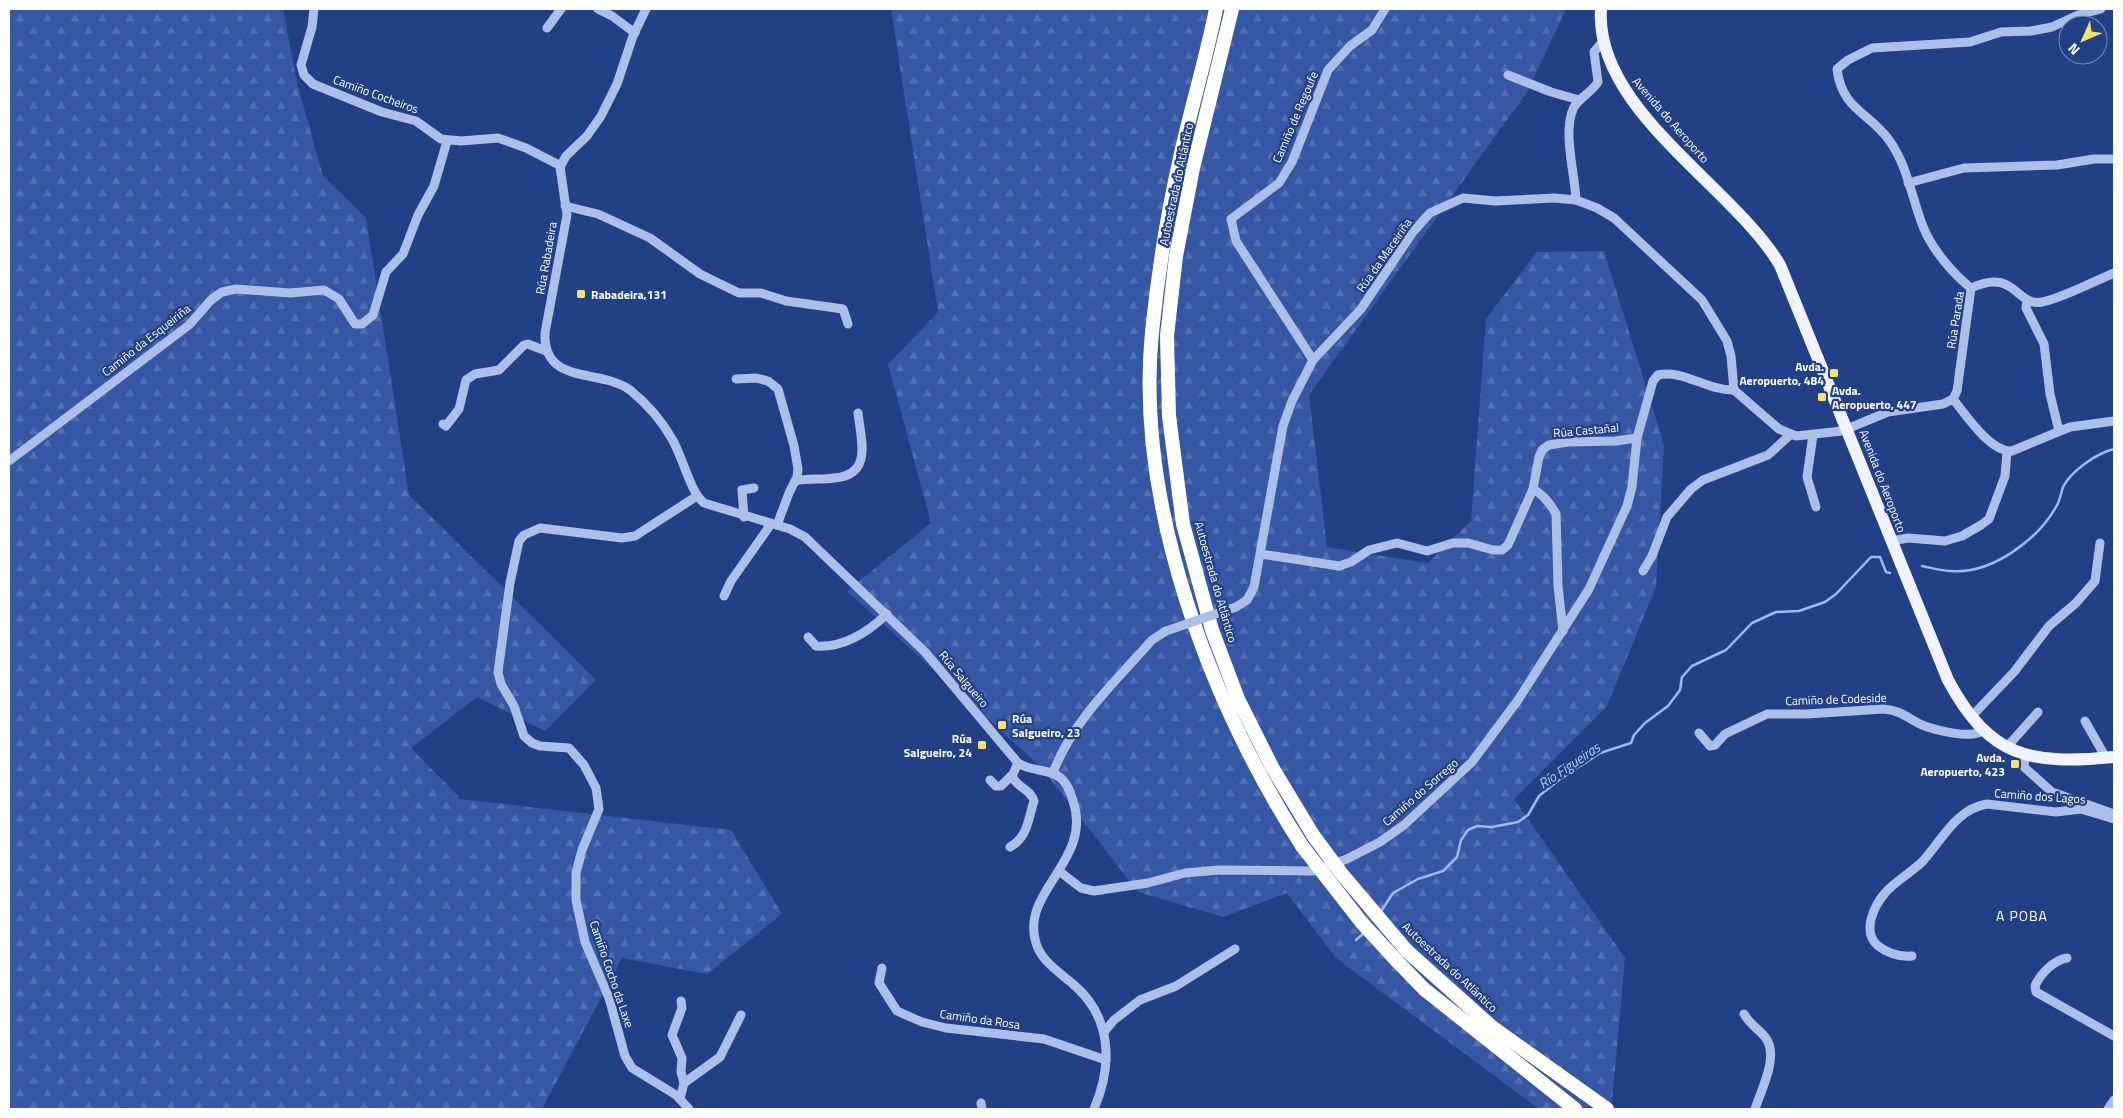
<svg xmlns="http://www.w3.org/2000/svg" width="2123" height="1118" font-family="'Titillium Web',sans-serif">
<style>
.forest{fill:url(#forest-firs)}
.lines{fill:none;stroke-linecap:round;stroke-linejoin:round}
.stream{stroke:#a0b8ea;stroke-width:2.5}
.minor{stroke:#acbfe9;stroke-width:9}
.major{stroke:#f0f3fe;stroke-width:12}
.highway{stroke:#fff;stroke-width:14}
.minor-bridge{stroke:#acbfe9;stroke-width:9}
.highway-bridge{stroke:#fff;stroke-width:14}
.poi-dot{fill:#f5e16e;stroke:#224086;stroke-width:2}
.labels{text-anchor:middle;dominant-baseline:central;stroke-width:4.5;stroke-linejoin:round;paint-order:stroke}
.street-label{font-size:12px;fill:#fff;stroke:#224086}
.poi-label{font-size:12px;font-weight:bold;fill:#fff;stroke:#224086;text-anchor:start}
.water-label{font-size:14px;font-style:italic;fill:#b8caf1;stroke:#224086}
.neighbourhood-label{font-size:14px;letter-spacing:1px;fill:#fff;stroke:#224086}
</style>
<defs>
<pattern id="forest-firs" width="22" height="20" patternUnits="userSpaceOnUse" patternTransform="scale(1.25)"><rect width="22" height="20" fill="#3657a4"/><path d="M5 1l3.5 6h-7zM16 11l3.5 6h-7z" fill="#5470b2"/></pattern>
</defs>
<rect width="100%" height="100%" fill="#224086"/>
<!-- forest -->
<g class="forest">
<polygon points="9,9 283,9 297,83 323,176 366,218 409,495 596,680 545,731 477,697 411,748 461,799 731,830 782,914 707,974 622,958 542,1109 9,1109"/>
<polygon points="891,9 1566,9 1527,92 1309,395 1327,547 1428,563 1471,521 1486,319 1537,252 1604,251 1664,445 1656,587 1607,706 1514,799 1625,958 1612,1102 1578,1109 1539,1109 1336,958 1287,893 1223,917 1138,892 1041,767 847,591 931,523 888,364 938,312"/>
</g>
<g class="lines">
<!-- stream -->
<g class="stream">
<path d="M 1922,566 C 1932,568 1942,571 1952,571 C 1992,574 2039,539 2057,505 C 2060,500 2061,493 2063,487 C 2071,471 2097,453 2114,449"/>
<polyline points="1380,913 1393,893 1418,879 1443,871 1457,857 1461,840 1468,830 1477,826 1492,827 1518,822 1528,815 1539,796 1559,780 1600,753 1631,743 1634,735 1645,723 1668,706 1680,690 1682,677 1692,666 1726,650 1752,623 1776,612 1799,611 1825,602 1836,594 1871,557 1880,557 1886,572 1890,573"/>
<polyline points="1356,940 1364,933"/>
</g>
<!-- minor -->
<g class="minor">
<polyline points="314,9 312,27 301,65 304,75 313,84 382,112 416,121 441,139 461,141 498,138 526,148 561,166"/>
<polyline points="598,9 612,16 635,33"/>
<path d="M 646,9 L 633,36 L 617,84 L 601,116 L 587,136 L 566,156 L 560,167 L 567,215 L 545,333 C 543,386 600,368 630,390 C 646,403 662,421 672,439 C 682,455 691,494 704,503 L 790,529 L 805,537 L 925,652 L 1018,763 C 1031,772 1049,768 1061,778 C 1067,784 1071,793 1073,801 C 1093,859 1023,890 1035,939 C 1039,960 1058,971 1073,984 C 1112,1017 1113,1065 1094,1109"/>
<polyline points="547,28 561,9"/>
<polyline points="1508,75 1551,92 1579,100"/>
<polyline points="1908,183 1964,168 2057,165 2094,159 2114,159"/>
<path d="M 1576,200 C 1575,173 1562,131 1574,107 C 1580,97 1592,92 1598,82 L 1594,52 L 1604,40"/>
<polyline points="565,206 598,214 650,238 700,274 739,293 761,293 786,301 843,309 848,324"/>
<path d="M 1971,288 C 1953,274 1933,250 1924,229 C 1912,200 1908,166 1889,140 C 1869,112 1842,110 1837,69 L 1848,60 L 1872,48 L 1970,42 L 2001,32 L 2031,31 L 2052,27 L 2078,15 L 2101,9"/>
<polyline points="2027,300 2026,308 2044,344 2050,394 2059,431"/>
<polyline points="1313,360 1236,241 1231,219 1279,183 1292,162 1328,70 1350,46 1372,30 1385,9"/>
<polyline points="736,379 756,378 768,381 778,389 794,446 798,469 797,477 789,493 777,525"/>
<path d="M 1953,399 C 1966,415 1990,452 2012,451 L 2070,427 L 2114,421"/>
<polyline points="443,424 446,426 459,409 466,380 475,374 499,370 524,345 528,344 546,351"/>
<polyline points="1813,435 1807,477 1816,507"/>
<polyline points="9,461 189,325 211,300 222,292 236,289 290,293 324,290 339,299 355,324 362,324 373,315 386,272 403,254 418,215 434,186 447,141"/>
<path d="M 795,481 C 809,478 821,480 834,478 C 873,475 861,440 858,413"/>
<path d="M 1533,489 C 1544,495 1550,503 1556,514 L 1558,586 L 1563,631"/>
<polyline points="744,517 742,490 754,488"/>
<polyline points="1891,541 1908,538 1945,541 1962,536 1981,525 1989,519 2005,476 2007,452"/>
<path d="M 1261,554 L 1339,566 L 1351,562 L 1369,550 L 1397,543 L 1427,551 L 1453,543 L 1468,543 L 1493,550 L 1502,550 L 1508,545 L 1533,489 L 1539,457 L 1542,450 L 1549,445 L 1568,442 L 1615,441 L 1637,438 L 1653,381 L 1658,375 C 1683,369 1708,391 1734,390"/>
<polyline points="1643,571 1652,556 1667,517 1691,489 1703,480 1768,455 1790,435"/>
<polyline points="724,596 731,581 771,524"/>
<path d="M 1236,607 L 1247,600 L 1254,587 L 1283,426 L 1292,401 L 1313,360 L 1361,309 L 1413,232 L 1430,213 L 1463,198 L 1495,201 L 1554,198 L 1576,200 L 1597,208 L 1614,218 L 1702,300 L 1727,341 L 1731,356 L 1734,390 L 1779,429 L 1796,436 L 1842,431 L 1888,412 L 1943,404 L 1953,399 L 1957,391 L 1971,288 C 2016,267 2015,307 2042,302 C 2060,299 2095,281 2114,273"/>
<path d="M 808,637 L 816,646 C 843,648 868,632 887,614"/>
<polyline points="1971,717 2014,672 2049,626 2076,603 2095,581 2100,543"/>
<polyline points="2085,721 2106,758"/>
<path d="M 1699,733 L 1710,746 L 1715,745 L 1725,734 L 1767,714 L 1807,714 L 1883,709 C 1900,710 1908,718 1922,725 C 1935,730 1973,740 1983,730"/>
<polyline points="2007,747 2038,712"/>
<polyline points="2025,755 2024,767 2052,792 2114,814"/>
<path d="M 1053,773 C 1072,721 1116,681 1152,640 L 1166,631"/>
<polyline points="990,780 996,786 1001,786 1013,774 1018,763"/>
<path d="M 1010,847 C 1028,837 1028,819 1034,801 C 1031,789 1017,788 1012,776"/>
<polyline points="1059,871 1081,888 1094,891 1148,883 1185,873 1219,870 1313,871 1347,859 1380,842 1404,825 1472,762 1518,700 1589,589 1627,506 1632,487 1637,438"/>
<path d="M 1912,956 C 1899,957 1887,953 1877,945 C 1862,931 1874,906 1885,893 C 1895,881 1911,873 1923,861 C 1942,840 1956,809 1987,804 L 2056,812 L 2081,809 L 2114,819"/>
<path d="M 2067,958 C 2054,960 2040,974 2035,986 L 2036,992 L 2114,1036"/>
<polyline points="882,968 879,983 897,1011 922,1022 946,1028 1044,1039 1106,1060"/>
<polyline points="681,1001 682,1008 672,1035 682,1058 681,1072 684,1083"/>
<path d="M 1744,1014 C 1751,1026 1758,1028 1765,1037 C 1780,1055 1761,1090 1755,1109"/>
<polyline points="1105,1031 1114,1020 1140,1000 1176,986 1235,949"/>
<polyline points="680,1099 684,1083 720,1057 741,1015"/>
<polyline points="981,1103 982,1109"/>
<polyline points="689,1109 676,1095 632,1068 625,1056 609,998 585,942 576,900 576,873 582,850 599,809 596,788 584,765 569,748 540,746 532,743 524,736 514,706 501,684 498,672 510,583 519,541 524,535 540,528 622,538 635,536 697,496"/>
<polyline points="2108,1109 2114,1100"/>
</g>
<!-- major -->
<path class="major" d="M 1601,9 C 1594,109 1733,186 1780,265 L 1948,680 C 1990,758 2030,765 2114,757"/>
<!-- highway -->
<g class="highway">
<path d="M 1216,9 C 1206,59 1191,108 1180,158 C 1167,215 1158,274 1152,332 C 1135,505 1210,702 1302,846"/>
<polyline points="1232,9 1193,168 1176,256 1167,336 1169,416 1183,524 1212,630 1238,699 1272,767 1313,835"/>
<polyline points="1407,951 1492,1027 1607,1109"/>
<polyline points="1397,961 1424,989 1575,1109"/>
</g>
<!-- minor-bridge -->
<polyline class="minor-bridge" points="1166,631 1236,607"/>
<!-- highway-bridge -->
<g class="highway-bridge">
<polyline points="1313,835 1341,873 1407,951"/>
<polyline points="1302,846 1362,923 1397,961"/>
</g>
</g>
<!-- markers -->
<g class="poi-dot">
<rect x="576" y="289" width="10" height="10" rx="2.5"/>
<rect x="1829" y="368" width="10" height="10" rx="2.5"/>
<rect x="1817" y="392" width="10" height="10" rx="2.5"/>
<rect x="997" y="720" width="10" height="10" rx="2.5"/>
<rect x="977" y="740" width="10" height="10" rx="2.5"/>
<rect x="2010" y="759" width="10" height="10" rx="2.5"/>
</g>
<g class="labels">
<!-- street labels -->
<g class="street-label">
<text transform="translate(376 94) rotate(20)">Camiño Cocheiros</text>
<text transform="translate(1295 117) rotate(-67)">Camiño de Regoufe</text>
<text transform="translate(1671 120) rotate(49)">Avenida do Aeroporto</text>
<text transform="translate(1176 184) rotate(-78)">Autoestrada do Atlántico</text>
<text transform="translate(1384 255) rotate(-55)">Rúa da Maceiriña</text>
<text transform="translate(546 258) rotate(-80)">Rúa Rabadeira</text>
<text transform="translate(1955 320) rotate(-81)">Rúa Parada</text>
<text transform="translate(146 340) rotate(-38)">Camiño da Esqueiriña</text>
<text transform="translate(1586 430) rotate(-5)">Rúa Castañal</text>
<text transform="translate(1883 481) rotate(69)">Avenida do Aeroporto</text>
<text transform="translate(1216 582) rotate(74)">Autoestrada do Atlántico</text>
<text transform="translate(964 679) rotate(50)">Rúa Salgueiro</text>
<text transform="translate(1836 699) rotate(-2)">Camiño de Codeside</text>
<text transform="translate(1420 792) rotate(-41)">Camiño do Sorrego</text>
<text transform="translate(2040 796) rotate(4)">Camiño dos Lagos</text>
<text transform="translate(1450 967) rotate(43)">Autoestrada do Atlántico</text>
<text transform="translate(612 974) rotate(71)">Camiño Cocho da Laxe</text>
<text transform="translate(980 1019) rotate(8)">Camiño da Rosa</text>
</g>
<!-- poi labels -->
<g class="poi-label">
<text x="591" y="294">Rabadeira,131</text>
<text x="1824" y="366" text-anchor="end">Avda.<tspan x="1824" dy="14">Aeropuerto, 484</tspan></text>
<text x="1832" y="390">Avda.<tspan x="1832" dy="14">Aeropuerto, 447</tspan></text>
<text x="1012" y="718">Rúa<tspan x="1012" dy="14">Salgueiro, 23</tspan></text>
<text x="972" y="738" text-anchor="end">Rúa<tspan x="972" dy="14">Salgueiro, 24</tspan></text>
<text x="2005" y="757" text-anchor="end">Avda.<tspan x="2005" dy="14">Aeropuerto, 423</tspan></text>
</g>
<!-- water labels -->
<g class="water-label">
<text transform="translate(1569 765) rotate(-34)">Río Figueiras</text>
</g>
<!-- neighbourhood labels -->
<g class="neighbourhood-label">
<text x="2022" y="915">A POBA</text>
</g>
</g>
<!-- border -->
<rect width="2123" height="1118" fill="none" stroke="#ffffff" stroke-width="20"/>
<!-- north arrow -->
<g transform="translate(2083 40) rotate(225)"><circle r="24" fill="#224086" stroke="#7a8cb6"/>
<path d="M0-4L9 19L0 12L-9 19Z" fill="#f5e16e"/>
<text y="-8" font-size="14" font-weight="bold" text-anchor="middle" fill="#ffffff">N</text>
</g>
</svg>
